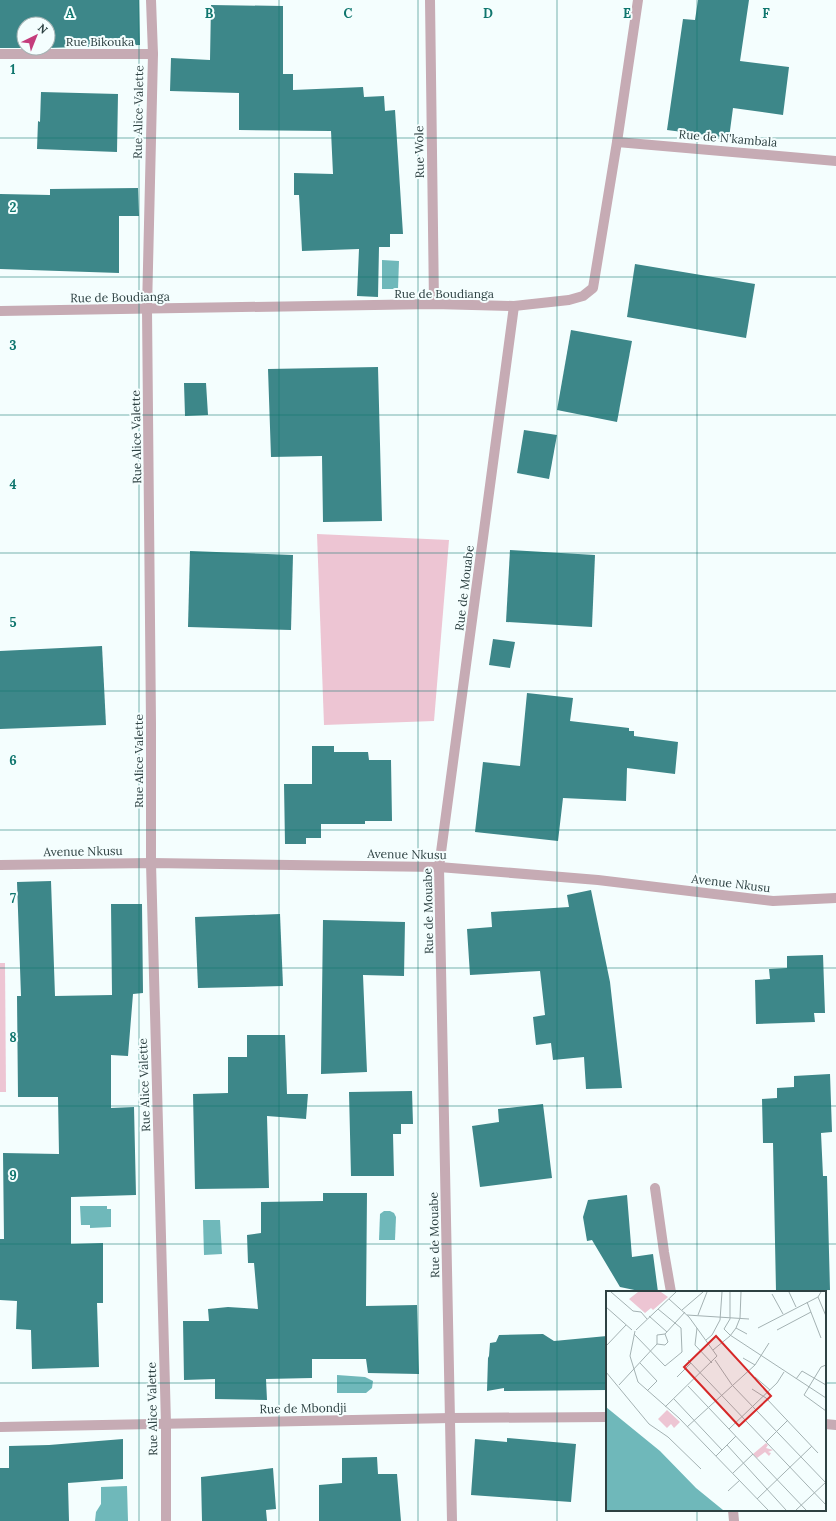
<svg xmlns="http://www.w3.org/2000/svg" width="836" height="1521" font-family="Lora,serif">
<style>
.green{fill:#edc5d3}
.water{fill:#6fb8ba}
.building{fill:#3d8789}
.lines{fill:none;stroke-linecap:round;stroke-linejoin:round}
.minor{stroke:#c6abb4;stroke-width:10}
.grid{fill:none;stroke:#0f766e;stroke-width:1;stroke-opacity:0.55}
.labels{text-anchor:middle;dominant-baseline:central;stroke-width:4;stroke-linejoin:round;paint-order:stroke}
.street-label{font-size:12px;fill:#2d4142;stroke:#f4fefe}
.inset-road{fill:none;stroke:#a4b2b3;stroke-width:1}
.view{fill:#d62828;fill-opacity:0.15;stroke:#d62828;stroke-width:2}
.inset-edge{fill:none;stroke:#2d4142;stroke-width:2}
.grid-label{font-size:13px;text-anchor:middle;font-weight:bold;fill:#0f766e;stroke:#f4fefe;stroke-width:4;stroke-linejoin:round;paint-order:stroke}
</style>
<rect width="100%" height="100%" fill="#f4fefe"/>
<!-- green -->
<g class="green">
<polygon points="317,534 449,540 434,721 324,725"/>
<polygon points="0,963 5,963 6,1092 0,1092"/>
</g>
<!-- water -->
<g class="water">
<polygon points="382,260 399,261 398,289 382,289"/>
<polygon points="80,1206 107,1206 107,1209 111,1209 111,1227 90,1228 90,1225 81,1225"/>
<polygon points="384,1211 390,1211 394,1213 396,1217 395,1240 379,1240 380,1214"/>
<polygon points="203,1220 220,1220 222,1254 204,1255"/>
<polygon points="337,1375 365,1377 373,1381 372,1388 366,1393 337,1393"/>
<polygon points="127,1486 128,1521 95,1521 96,1512 101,1504 101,1487"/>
</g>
<!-- building -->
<g class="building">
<polygon points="0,0 139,0 140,45 48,48 48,24 24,24 24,48 0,48"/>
<polygon points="698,0 749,0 740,61 789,67 783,115 733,108 729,138 667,130 683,19 695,20"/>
<polygon points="211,5 283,6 283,74 293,74 293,90 363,87 364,97 384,96 385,111 395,110 403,234 390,234 390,247 379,247 378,297 357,296 359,249 302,251 299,195 294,195 294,173 333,174 331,131 239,130 239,93 170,91 171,58 210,60"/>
<polygon points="41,92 118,94 117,152 37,149 38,121 40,122"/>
<polygon points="138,188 139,216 119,216 119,273 0,269 0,194 50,195 50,189"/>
<polygon points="635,264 755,284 746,338 627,317"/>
<polygon points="571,330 632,341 617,422 557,410"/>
<polygon points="378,367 382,521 323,522 322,456 271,457 268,369"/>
<polygon points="184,383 206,383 208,415 185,416"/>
<polygon points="524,430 557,435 549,479 517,473"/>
<polygon points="510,550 595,555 592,627 506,622"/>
<polygon points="190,551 293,555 291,630 188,627"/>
<polygon points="493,639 515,642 510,668 489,665"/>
<polygon points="102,646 106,725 0,729 0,651"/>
<polygon points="527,693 573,698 570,721 629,728 629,731 634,731 634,736 678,742 675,774 627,768 626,801 563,798 558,841 475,832 483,762 520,766"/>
<polygon points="312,746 334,746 334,752 368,752 369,760 391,760 392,821 365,821 365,824 321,824 321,838 306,838 306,844 285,844 284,784 312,784"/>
<polygon points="51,881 55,996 112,995 111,904 142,904 143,993 133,994 128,1056 111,1055 111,1108 134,1107 136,1195 71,1197 71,1244 103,1243 103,1303 97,1303 99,1367 32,1369 31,1330 16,1329 17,1301 0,1300 0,1239 4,1239 3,1153 59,1154 58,1097 18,1097 17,996 21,996 17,882"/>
<polygon points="591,890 610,982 622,1088 586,1089 584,1057 553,1060 551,1043 536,1045 533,1017 545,1015 540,971 470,975 467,929 492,927 491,912 569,907 567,895"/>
<polygon points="280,914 283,986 198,988 195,917"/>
<polygon points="323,920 405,922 404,976 363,975 367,1072 321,1074"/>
<polygon points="823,955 825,1013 814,1013 815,1022 756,1024 755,980 770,979 769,969 787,968 787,956"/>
<polygon points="247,1035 285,1035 287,1094 308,1094 306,1119 267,1116 269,1188 195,1189 193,1094 228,1093 228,1057 247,1057"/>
<polygon points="830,1074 832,1132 821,1133 823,1176 827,1176 830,1290 776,1291 773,1143 763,1143 762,1099 777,1098 777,1088 794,1087 794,1076"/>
<polygon points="412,1091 413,1124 401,1124 401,1134 393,1134 394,1176 351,1176 349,1092"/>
<polygon points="543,1104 552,1178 480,1187 472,1126 499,1122 498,1109"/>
<polygon points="323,1193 367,1193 366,1306 417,1305 419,1374 368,1373 366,1359 312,1359 312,1378 266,1379 267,1400 215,1399 215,1379 184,1380 183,1321 209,1321 208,1309 228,1307 258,1309 254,1263 248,1263 247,1235 261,1233 261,1202 323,1201"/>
<polygon points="627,1195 632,1257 653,1254 658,1292 644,1292 620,1287 592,1240 587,1241 583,1217 588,1200"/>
<polygon points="543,1334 554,1341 607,1336 607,1390 504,1391 504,1388 487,1391 488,1358 489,1356 490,1343 496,1342 499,1335"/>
<polygon points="507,1438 576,1444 571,1502 471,1495 475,1439 507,1442"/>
<polygon points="123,1439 123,1479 68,1483 69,1521 0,1521 0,1468 9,1468 9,1446 49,1445"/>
<polygon points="377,1457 378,1474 397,1474 401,1521 319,1521 319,1485 342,1483 342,1458"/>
<polygon points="273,1468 276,1509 266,1510 267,1521 202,1521 201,1477"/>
</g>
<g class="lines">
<!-- minor -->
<g class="minor">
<polyline points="151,0 153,54 147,309 151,724 151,863 166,1424 166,1521"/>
<polyline points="430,0 434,304"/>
<polyline points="0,54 153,54"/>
<polyline points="617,142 836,161"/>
<polyline points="0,311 434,304 514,306 569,300 583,296 593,288 617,142 638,0"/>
<polyline points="0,865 151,863 439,867 598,880 773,901 836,898"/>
<polyline points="655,1188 664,1252 671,1292"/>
<polyline points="825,1424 836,1425"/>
<polyline points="0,1427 451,1418 607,1417"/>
<polyline points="733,1510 734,1521"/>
<polyline points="452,1521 439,867 514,306"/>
</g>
</g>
<!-- grid -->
<path class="grid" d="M 139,0 L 139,1521M 279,0 L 279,1521M 418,0 L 418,1521M 557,0 L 557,1521M 697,0 L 697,1292M 0,138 L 836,138M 0,277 L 836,277M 0,415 L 836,415M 0,553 L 836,553M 0,691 L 836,691M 0,830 L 836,830M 0,968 L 836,968M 0,1106 L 836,1106M 0,1244 L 836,1244M 0,1383 L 607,1383M 825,1383 L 836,1383M 697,1510 L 697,1521"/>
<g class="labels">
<!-- street labels -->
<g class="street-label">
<text x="100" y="41">Rue Bikouka</text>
<text transform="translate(138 112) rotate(-89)">Rue Alice Valette</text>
<text transform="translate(728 138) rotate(5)">Rue de N'kambala</text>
<text transform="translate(419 152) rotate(-91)">Rue Wole</text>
<text x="444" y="293">Rue de Boudianga</text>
<text transform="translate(120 297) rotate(-1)">Rue de Boudianga</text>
<text transform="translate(136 437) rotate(-91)">Rue Alice Valette</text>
<text transform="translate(464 588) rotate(-83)">Rue de Mouabe</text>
<text transform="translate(138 761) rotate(-90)">Rue Alice Valette</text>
<text transform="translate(83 851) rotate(-1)">Avenue Nkusu</text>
<text transform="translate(407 854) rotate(1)">Avenue Nkusu</text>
<text transform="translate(731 883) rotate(7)">Avenue Nkusu</text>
<text transform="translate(428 911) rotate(-91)">Rue de Mouabe</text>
<text transform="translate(144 1085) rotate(-92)">Rue Alice Valette</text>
<text transform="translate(434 1235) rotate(-91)">Rue de Mouabe</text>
<text transform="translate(303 1408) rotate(-1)">Rue de Mbondji</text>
<text transform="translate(152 1409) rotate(-91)">Rue Alice Valette</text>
</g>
</g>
<!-- overview -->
<g transform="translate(606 1291)">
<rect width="220" height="220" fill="#f4fefe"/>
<path d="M 32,1 L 55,1 L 62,6 L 47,19 L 45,17 L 39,22 L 23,8 ZM 61,119 L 74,131 L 68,137 L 65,133 L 61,137 L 52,128 ZM 160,152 L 162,154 L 160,157 L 167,159 L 162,161 L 165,162 L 163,165 L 159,161 L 151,167 L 147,163 Z" fill="#edc5d3"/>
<path d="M 0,116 L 54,160 L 90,197 L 117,219 L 0,219 Z" fill="#6fb8ba"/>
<path class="inset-road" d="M 5,1 L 27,20 L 35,21 L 41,28M 124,1 L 124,28 L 118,38 L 124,44 L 220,107M 183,1 L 190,16M 166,3 L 177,23M 212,6 L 220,25M 201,11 L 215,47M 0,16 L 26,39M 76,19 L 97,1M 81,24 L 143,28M 92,24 L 101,1M 43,25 L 61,41M 91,37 L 89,54 L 106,72M 130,37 L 141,43M 152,37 L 212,6 L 215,1M 30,39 L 70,1M 171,39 L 205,21M 29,40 L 24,65 L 32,91 L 73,127 L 162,219M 28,43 L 59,75 L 76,61 L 75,37 L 52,18M 59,43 L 79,21M 100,49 L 106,44 L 114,29 L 116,1M 51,53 L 59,54 L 62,51 L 59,43M 51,53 L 51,44 L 59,43M 1,54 L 20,34M 107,59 L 124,45 L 130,37 L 134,27 L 135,1M 137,67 L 149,74M 82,69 L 220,214M 109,69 L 126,94 L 220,192M 34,72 L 51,90 L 41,100M 220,74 L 215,76 L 198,104 L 220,120M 0,81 L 43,133 L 62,146 L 95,178M 71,86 L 85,72M 149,86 L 164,99M 190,88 L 196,80 L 220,94M 13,94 L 51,53M 82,95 L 200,219M 146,98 L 160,107 L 212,162M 68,108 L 116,159M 59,116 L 111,65 L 83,26 L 63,8M 81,136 L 149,74 L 163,52M 123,138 L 171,92 L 178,81M 160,151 L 182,129M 121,154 L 180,219M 110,165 L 130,145M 127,182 L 147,163M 122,200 L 134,189M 151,208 L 206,155M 190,219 L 220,191"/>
<path class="view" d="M 110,45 L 165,105 L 133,135 L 78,76 Z"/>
<rect width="220" height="220" class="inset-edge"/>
</g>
<g class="grid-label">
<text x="70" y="18">A</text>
<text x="209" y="18">B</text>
<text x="348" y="18">C</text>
<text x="488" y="18">D</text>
<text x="627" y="18">E</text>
<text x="766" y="18">F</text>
<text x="13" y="74">1</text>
<text x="13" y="212">2</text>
<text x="13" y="350">3</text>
<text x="13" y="489">4</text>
<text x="13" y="627">5</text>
<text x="13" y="765">6</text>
<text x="13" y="903">7</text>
<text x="13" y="1042">8</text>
<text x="13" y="1180">9</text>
</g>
<!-- north arrow -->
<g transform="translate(36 36) rotate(43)"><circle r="19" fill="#f4fefe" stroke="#a4b2b3"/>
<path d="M0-3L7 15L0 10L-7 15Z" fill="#c43d7c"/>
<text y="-6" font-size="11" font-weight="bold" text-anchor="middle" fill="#2d4142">N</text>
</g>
</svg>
